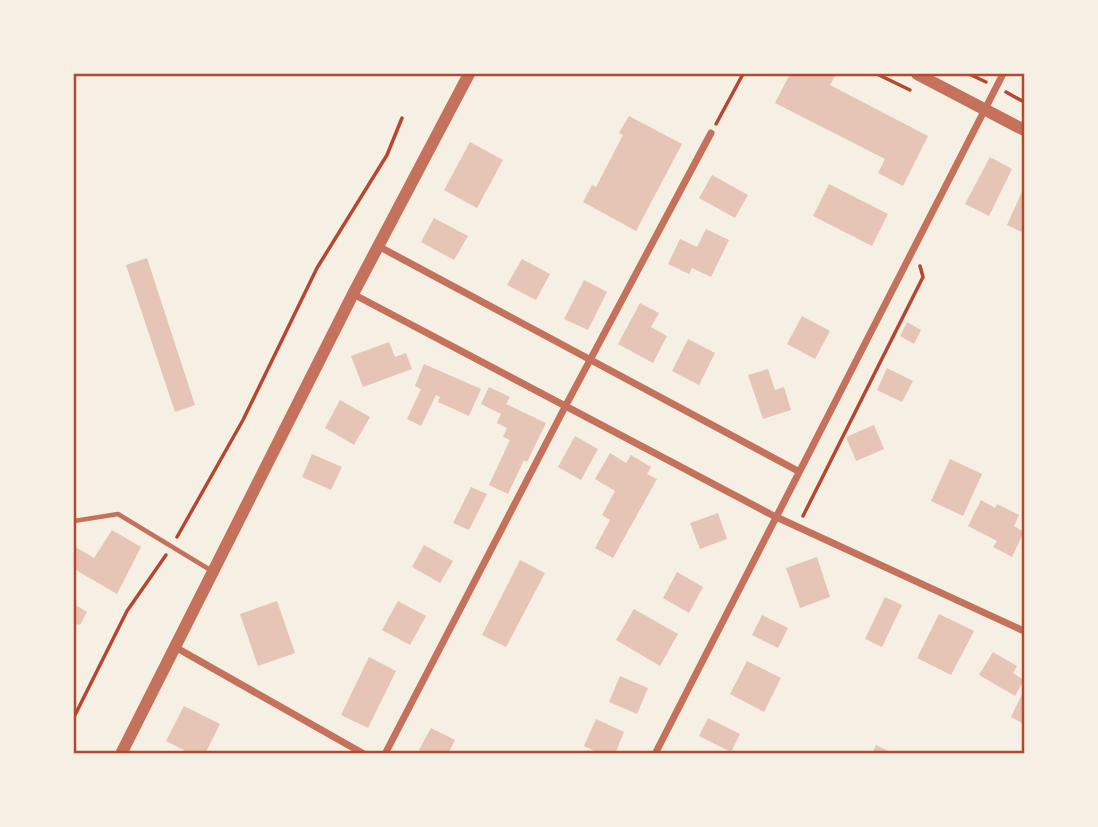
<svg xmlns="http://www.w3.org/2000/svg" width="1098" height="827" font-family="Roboto,sans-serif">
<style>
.building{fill:#e6c5b7}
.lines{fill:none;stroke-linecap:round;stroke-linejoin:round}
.path{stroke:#b5482f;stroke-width:3.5}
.service{stroke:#c5725c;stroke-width:4.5}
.minor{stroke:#c5725c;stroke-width:7}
.tertiary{stroke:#c5725c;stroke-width:12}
.neatline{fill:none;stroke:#b5482f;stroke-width:2.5}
</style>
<rect width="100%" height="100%" fill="#f6efe4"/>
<!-- building -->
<g class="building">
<polygon points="790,74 831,74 835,76 830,85 928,136 903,186 878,173 885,159 775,103"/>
<polygon points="629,116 682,144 636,231 583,202 592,185 596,187 623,135 619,133"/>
<polygon points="470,142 503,160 477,208 444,190"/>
<polygon points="990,157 1012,169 989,216 965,204"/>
<polygon points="712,175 748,195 735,218 699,198"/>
<polygon points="829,184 888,214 872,246 813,216"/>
<polygon points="1024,187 1024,233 1007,225"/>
<polygon points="434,218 468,236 454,260 421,242"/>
<polygon points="706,229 729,240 711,277 692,268 689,274 668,264 680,239 697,247"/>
<polygon points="147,258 195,405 175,412 126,265"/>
<polygon points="522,259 550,274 536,300 507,285"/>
<polygon points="584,280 607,292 588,330 564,319"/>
<polygon points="640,303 659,313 651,327 667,336 653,363 618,344"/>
<polygon points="802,316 830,331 815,359 787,344"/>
<polygon points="907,322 921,330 914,344 900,336"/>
<polygon points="688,339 715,353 699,385 672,371"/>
<polygon points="389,342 395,357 406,353 412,369 363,387 351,356"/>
<polygon points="424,364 481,389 469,416 438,402 440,397 436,395 421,426 407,419 421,389 415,386"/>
<polygon points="887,368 913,381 902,402 877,390"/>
<polygon points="768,369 775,390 784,387 791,410 763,419 748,375"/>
<polygon points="489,387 510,397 506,404 546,423 527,462 524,460 508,494 489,485 510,440 503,437 507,428 497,423 501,414 481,404"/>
<polygon points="340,400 370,417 354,445 325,428"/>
<polygon points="874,425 884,449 856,461 846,437"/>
<polygon points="575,436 598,449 581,480 558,467"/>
<polygon points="610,453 626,463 631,455 651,467 647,474 657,479 613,558 595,548 610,520 602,515 615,491 595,479"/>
<polygon points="312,454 342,467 331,490 302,477"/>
<polygon points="950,459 982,474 963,516 931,501"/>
<polygon points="471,487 487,494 469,530 453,523"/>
<polygon points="981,500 995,508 997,504 1019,515 1014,526 1024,532 1012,557 993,547 997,541 968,526"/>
<polygon points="718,513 727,539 700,549 690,523"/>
<polygon points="112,530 141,547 117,594 74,569 74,546 94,558"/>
<polygon points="424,545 453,561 440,583 412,567"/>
<polygon points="817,557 830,597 800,608 786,568"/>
<polygon points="520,560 545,573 506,647 482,635"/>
<polygon points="677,572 703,587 689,613 663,598"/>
<polygon points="885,597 902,605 882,647 865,639"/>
<polygon points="277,601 295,653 258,666 240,614"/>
<polygon points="398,601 426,616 410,645 382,630"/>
<polygon points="74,604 87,612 80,625 77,624 74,630"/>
<polygon points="634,609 678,634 660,666 616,640"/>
<polygon points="939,614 974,631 951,675 917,658"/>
<polygon points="762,615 788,628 778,648 752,635"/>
<polygon points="993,652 1017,666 1013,673 1024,680 1015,696 979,675"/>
<polygon points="369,657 396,671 368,728 341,715"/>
<polygon points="747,661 781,678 764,712 730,694"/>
<polygon points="620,676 648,688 637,714 609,702"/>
<polygon points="1024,690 1024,724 1011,717"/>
<polygon points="184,706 220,724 205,754 191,754 166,741"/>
<polygon points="708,718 740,734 731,752 699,736"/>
<polygon points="596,719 624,732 615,754 600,754 584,746"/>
<polygon points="431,728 455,740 448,754 426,754 419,750"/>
<polygon points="876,745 894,754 872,754"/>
</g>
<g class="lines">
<!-- path -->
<g class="path">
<polyline points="877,74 910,90"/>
<polyline points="969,74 986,82"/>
<polyline points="1006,92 1024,102"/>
<polyline points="716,124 743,74"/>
<polyline points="803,516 923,277 920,266"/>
<polyline points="177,537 243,420 317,268 387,155 402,118"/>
<polyline points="74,717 127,611 166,555"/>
</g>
<!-- service -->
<g class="service">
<polyline points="74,521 118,514 212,571"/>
<polyline points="74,752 76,754"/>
</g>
<!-- minor -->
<g class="minor">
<polyline points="378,246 798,471"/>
<polyline points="353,294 774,516 1024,631"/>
<polyline points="175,647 364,754"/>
<polyline points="385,754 565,407 711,133"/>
<polyline points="655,754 1003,74"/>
</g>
<!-- tertiary -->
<g class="tertiary">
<polyline points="917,74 1024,130"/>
<polyline points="121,754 353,294 469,74"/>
</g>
</g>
<!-- border -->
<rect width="1098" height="827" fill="none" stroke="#f6efe4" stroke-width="150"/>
<rect x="75" y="75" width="948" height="677" class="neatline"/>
</svg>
